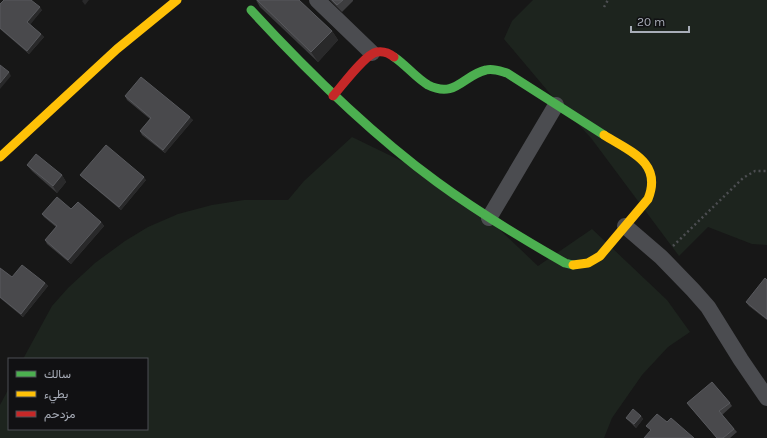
<svg xmlns="http://www.w3.org/2000/svg" width="767" height="438" font-family="Karla,Vazirmatn,sans-serif">
<style>
.green{fill:#1d241e}
.lines{fill:none;stroke-linecap:round;stroke-linejoin:round}
.path{stroke:#4d4e52;stroke-width:2.5;stroke-dasharray:2 3;stroke-linecap:butt}
.street{stroke:#4b4c50;stroke-width:16}
.fast{stroke:#4caf50;stroke-width:9}
.slow{stroke:#ffc107;stroke-width:9}
.jam{stroke:#c62828;stroke-width:9}
.wall{fill:#3d3d3f}
.shaded-wall{fill:#29292a}
.building{fill:#49494c;stroke:#58595d}
</style>
<rect width="100%" height="100%" fill="#171717"/>
<!-- green -->
<g class="green">
<polygon points="533,0 767,0 767,245 752,244 708,227 679,256 591,138 552,96 504,39 512,21"/>
<polygon points="352,137 418,169 482,213 538,266 592,229 667,300 690,332 668,347 642,375 612,418 604,438 0,438 0,405 9,388 9,429 147,429 147,359 23,359 52,306 68,288 95,263 125,241 148,227 178,214 212,205 244,200 288,200 304,181"/>
</g>
<g class="lines">
<!-- path -->
<g class="path">
<polyline points="604,7 608,0"/>
<polyline points="673,246 743,178 755,171 767,171"/>
</g>
<!-- street -->
<g class="street">
<polyline points="317,0 372,53"/>
<polyline points="489,218 556,105"/>
<polyline points="625,226 661,257 693,290 708,307 741,360 767,398"/>
</g>
<!-- fast -->
<g class="fast">
<path d="M 251,10 C 308,72 369,132 437,182 C 478,212 521,238 565,263 L 573,265"/>
<path d="M 394,57 C 406,65 416,78 428,85 C 456,99 463,75 486,70 C 493,68 500,71 507,73 L 604,135"/>
</g>
<!-- slow -->
<g class="slow">
<polyline points="0,157 117,49 177,0"/>
<path d="M 573,265 L 588,263 L 600,256 L 648,199 C 663,162 629,151 604,135"/>
</g>
<!-- jam -->
<path class="jam" d="M 333,96 C 342,86 365,54 377,52 C 383,51 389,53 394,57"/>
</g>
<!-- wall -->
<g class="wall">
<polygon points="256,0 299,0 332,31 338,40 318,62 260,7"/>
<polygon points="330,0 353,0 353,1 342,12"/>
<polygon points="0,4 42,10 30,24 44,37 29,54 0,29"/>
<polygon points="125,96 193,120 165,153 142,135 140,131 150,119 127,100"/>
<polygon points="27,165 62,175 66,182 57,193 32,171"/>
<polygon points="80,175 146,180 121,210 83,178"/>
<polygon points="71,209 101,222 104,226 71,264 47,244 45,240 56,227 44,217 42,214"/>
<polygon points="0,268 12,277 45,283 48,286 23,317 0,298"/>
<polygon points="767,280 767,320 749,306 746,302"/>
<polygon points="687,403 730,403 732,406 722,415 737,432 730,438 717,438"/>
<polygon points="641,416 643,419 636,428 626,418"/>
</g>
<!-- shaded-wall -->
<g class="shaded-wall">
<polygon points="83,0 89,0 85,5 82,1"/>
<polygon points="40,7 42,10 30,25 27,22"/>
<polygon points="332,31 338,40 318,62 311,52"/>
<polygon points="41,34 44,37 29,54 27,51"/>
<polygon points="9,72 11,76 0,89 0,83"/>
<polygon points="190,117 193,120 165,153 163,150"/>
<polygon points="62,175 66,182 57,193 53,186"/>
<polygon points="144,177 146,180 121,210 119,207"/>
<polygon points="101,222 104,226 71,264 68,260"/>
<polygon points="45,283 48,286 23,317 21,314"/>
<polygon points="641,416 643,419 636,428 634,424"/>
</g>
<!-- building -->
<g class="building">
<polygon points="4,0 31,0 40,7 27,22 41,34 27,51 0,28 0,4"/>
<polygon points="257,0 299,0 332,31 311,52"/>
<polygon points="332,0 343,0 337,5"/>
<polygon points="0,65 9,72 0,83"/>
<polygon points="141,77 190,117 163,150 140,131 151,118 125,96"/>
<polygon points="106,145 144,177 119,207 80,175"/>
<polygon points="36,154 62,175 53,186 27,165"/>
<polygon points="57,197 71,209 78,202 101,222 68,260 45,240 57,226 42,214"/>
<polygon points="22,265 45,283 21,314 0,297 0,268 12,277"/>
<polygon points="765,278 767,280 767,319 746,302"/>
<polygon points="712,382 730,403 719,411 734,429 723,438 717,438 687,403"/>
<polygon points="633,409 641,416 634,424 626,418"/>
<polygon points="657,414 667,422 671,418 694,438 644,438 651,430 646,426"/>
</g>
<!-- legend -->
<rect x="8" y="358" width="140" height="72" fill="#111113" stroke="#4d4f55"/>
<rect x="16" y="371" width="20" height="6" fill="#4caf50" stroke="#4d4f55"/>
<text x="44" y="378" font-size="12" fill="#a8adb8">سالك</text>
<rect x="16" y="391" width="20" height="6" fill="#ffc107" stroke="#4d4f55"/>
<text x="44" y="398" font-size="12" fill="#a8adb8">بطيء</text>
<rect x="16" y="411" width="20" height="6" fill="#c62828" stroke="#4d4f55"/>
<text x="44" y="418" font-size="12" fill="#a8adb8">مزدحم</text>
<!-- scale -->
<path d="M631 26v6h58v-6" fill="none" stroke="#a8adb8" stroke-width="2"/>
<text x="637" y="26" font-size="12" fill="#a8adb8" stroke="#111113" stroke-width="3" paint-order="stroke">20 m</text>
</svg>
